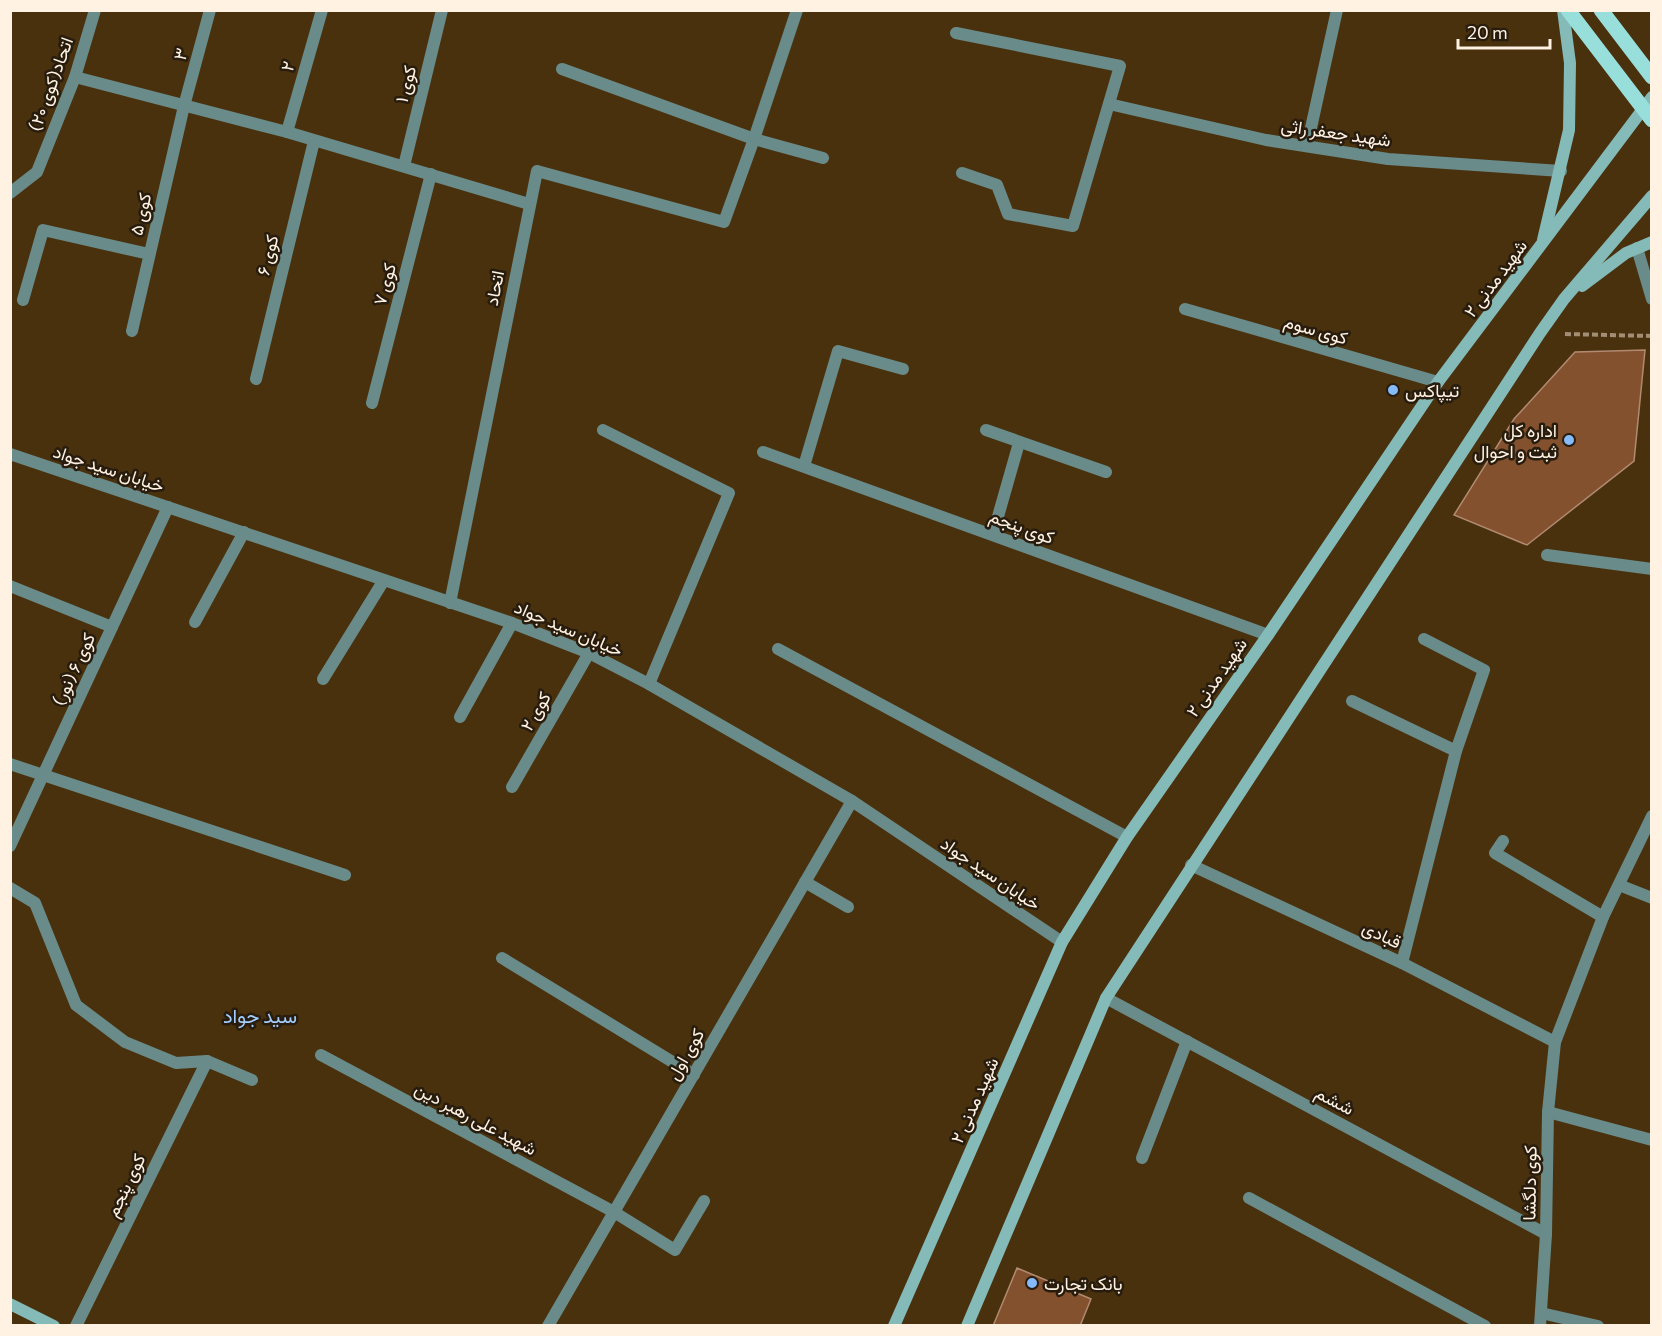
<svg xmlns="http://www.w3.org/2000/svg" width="1662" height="1336" font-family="Commissioner,Vazirmatn,sans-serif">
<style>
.building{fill:#84512f;stroke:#b18a71;stroke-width:1.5}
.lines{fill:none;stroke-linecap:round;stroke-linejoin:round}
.path{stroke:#a18e75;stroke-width:4;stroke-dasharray:6 3;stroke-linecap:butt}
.street{stroke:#698b89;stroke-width:12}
.secondary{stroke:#84bab8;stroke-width:12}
.primary{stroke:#98dfdc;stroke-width:15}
.poi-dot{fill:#85bbfb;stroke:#271c0d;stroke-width:2}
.labels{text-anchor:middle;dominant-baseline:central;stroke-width:5;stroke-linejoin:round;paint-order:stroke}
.street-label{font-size:18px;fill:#fff2e3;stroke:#271c0d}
.poi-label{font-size:18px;fill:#fff2e3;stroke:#271c0d;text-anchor:start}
.neighbourhood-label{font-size:20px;fill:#a5cdfd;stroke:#271c0d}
</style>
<rect width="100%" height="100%" fill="#49310e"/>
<!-- building -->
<g class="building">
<polygon points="1645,350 1634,461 1527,545 1454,515 1514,419 1575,352"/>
<polygon points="1017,1268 1091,1299 1080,1326 993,1326"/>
</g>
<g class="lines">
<!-- path -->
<polyline class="path" points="1565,334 1652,336"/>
<!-- street -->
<g class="street">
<polyline points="956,33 1120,66 1073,226 1008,214 997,185 962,173"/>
<polyline points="562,69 754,139 823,158"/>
<polyline points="75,77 287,132 529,204"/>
<polyline points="1109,104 1266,140 1388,159 1561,171"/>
<polyline points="287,132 322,10"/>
<polyline points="1307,146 1337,10"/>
<polyline points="404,166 442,10"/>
<polyline points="10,193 37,172 75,77 95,10"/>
<polyline points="1637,248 1652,299"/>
<polyline points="23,300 43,230 149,254"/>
<polyline points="1185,309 1438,382"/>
<polyline points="132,331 184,106 210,10"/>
<polyline points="256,379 314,141"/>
<polyline points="372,403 431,174"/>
<polyline points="603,430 729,493 649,684"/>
<polyline points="986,430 1106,472"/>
<polyline points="763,452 1268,635"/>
<polyline points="10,454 512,623 589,653 649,684 852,801 1062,942"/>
<polyline points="804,466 838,351 903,369"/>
<polyline points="993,534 1019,443"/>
<polyline points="1547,555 1652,569"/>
<polyline points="10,586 112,627"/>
<polyline points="450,603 537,171 724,222 754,139 797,10"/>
<polyline points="195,622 244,532"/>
<polyline points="778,649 1127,837"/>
<polyline points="323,679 384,580"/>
<polyline points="1352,701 1456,751"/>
<polyline points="460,717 512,623"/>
<polyline points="10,764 345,875"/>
<polyline points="512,787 589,653"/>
<polyline points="1503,841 1495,853 1603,917"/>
<polyline points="10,846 168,507"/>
<polyline points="1191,865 1402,963 1555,1042"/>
<polyline points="805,882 848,907"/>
<polyline points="1619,885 1652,898"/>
<polyline points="10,888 35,903 76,1005 125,1042 176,1063 207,1061 252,1080"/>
<polyline points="502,958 694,1075"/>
<polyline points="1402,963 1456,751 1484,670 1424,639"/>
<polyline points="1106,998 1546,1234"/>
<polyline points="321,1055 614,1212 675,1250 704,1201"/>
<polyline points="1548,1112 1652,1140"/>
<polyline points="1142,1158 1187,1041"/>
<polyline points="1249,1198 1485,1326"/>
<polyline points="1541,1313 1598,1326"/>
<polyline points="76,1326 207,1061"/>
<polyline points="548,1326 852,801"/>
<polyline points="1540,1326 1546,1234 1548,1112 1555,1042 1603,917 1652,816"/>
</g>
<!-- secondary -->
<g class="secondary">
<polyline points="1543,240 1569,130 1570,63 1563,10"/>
<polyline points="1582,286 1626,253 1652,242"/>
<polyline points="10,1304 54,1326"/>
<polyline points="894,1326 1062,942 1127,837 1268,635 1438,382 1652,97"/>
<polyline points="967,1326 1106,998 1540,333 1564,299 1652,196"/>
</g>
<!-- primary -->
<g class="primary">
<polyline points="1568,10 1652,120"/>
<polyline points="1601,10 1652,77"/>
</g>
</g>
<!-- markers -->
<g class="poi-dot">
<circle cx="1393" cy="390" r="6"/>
<circle cx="1569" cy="440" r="6"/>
<circle cx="1032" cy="1283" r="6"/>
</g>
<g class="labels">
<!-- street labels -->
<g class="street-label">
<text transform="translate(180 54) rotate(-75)">۳</text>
<text transform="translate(287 66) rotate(-74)">۲</text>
<text transform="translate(50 84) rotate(-70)">اتحاد(کوی ۲۰)</text>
<text transform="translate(405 84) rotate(-76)">کوی ۱</text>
<text transform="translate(1336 132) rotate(8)">شهید جعفر راثی</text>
<text transform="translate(140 214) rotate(-77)">کوی ۵</text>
<text transform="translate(267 255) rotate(-76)">کوی ۶</text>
<text transform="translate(1495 278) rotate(-53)">شهید مدنی ۲</text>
<text transform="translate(384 284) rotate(-75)">کوی ۷</text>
<text transform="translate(494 288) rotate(-79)">اتحاد</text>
<text transform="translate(1316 329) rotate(16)">کوی سوم</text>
<text transform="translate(109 468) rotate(18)">خیابان سید جواد</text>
<text transform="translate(1022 526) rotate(20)">کوی پنجم</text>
<text transform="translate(569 628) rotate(23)">خیابان سید جواد</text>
<text transform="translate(73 669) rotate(-65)">کوی ۶ (نور)</text>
<text transform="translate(1216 677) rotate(-55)">شهید مدنی ۲</text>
<text transform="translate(535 711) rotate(-60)">کوی ۲</text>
<text transform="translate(991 873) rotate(34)">خیابان سید جواد</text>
<text transform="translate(1382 934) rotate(25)">قبادی</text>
<text transform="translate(685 1054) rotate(-60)">کوی اول</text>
<text transform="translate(974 1100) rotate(-66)">شهید مدنی ۲</text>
<text transform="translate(1335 1100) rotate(28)">ششم</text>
<text transform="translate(476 1118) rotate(28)">شهید علی رهبر دین</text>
<text transform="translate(1529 1183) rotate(-89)">کوی دلگشا</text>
<text transform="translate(125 1185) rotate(-64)">کوی پنجم</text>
</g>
<!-- poi labels -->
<g class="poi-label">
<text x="1405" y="390">تیپاکس</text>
<text x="1557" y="430" text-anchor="end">اداره کل<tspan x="1557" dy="21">ثبت و احوال</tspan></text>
<text x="1044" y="1283">بانک تجارت</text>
</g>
<!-- neighbourhood labels -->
<g class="neighbourhood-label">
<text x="260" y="1015">سید جواد</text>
</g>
</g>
<!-- border -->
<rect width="1662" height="1336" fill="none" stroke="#fff2e3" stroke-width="24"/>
<!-- scale -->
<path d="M1458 39v9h92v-9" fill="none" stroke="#fff2e3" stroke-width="3"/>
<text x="1467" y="39" font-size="18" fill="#fff2e3" stroke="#271c0d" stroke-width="4.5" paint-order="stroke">20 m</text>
</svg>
